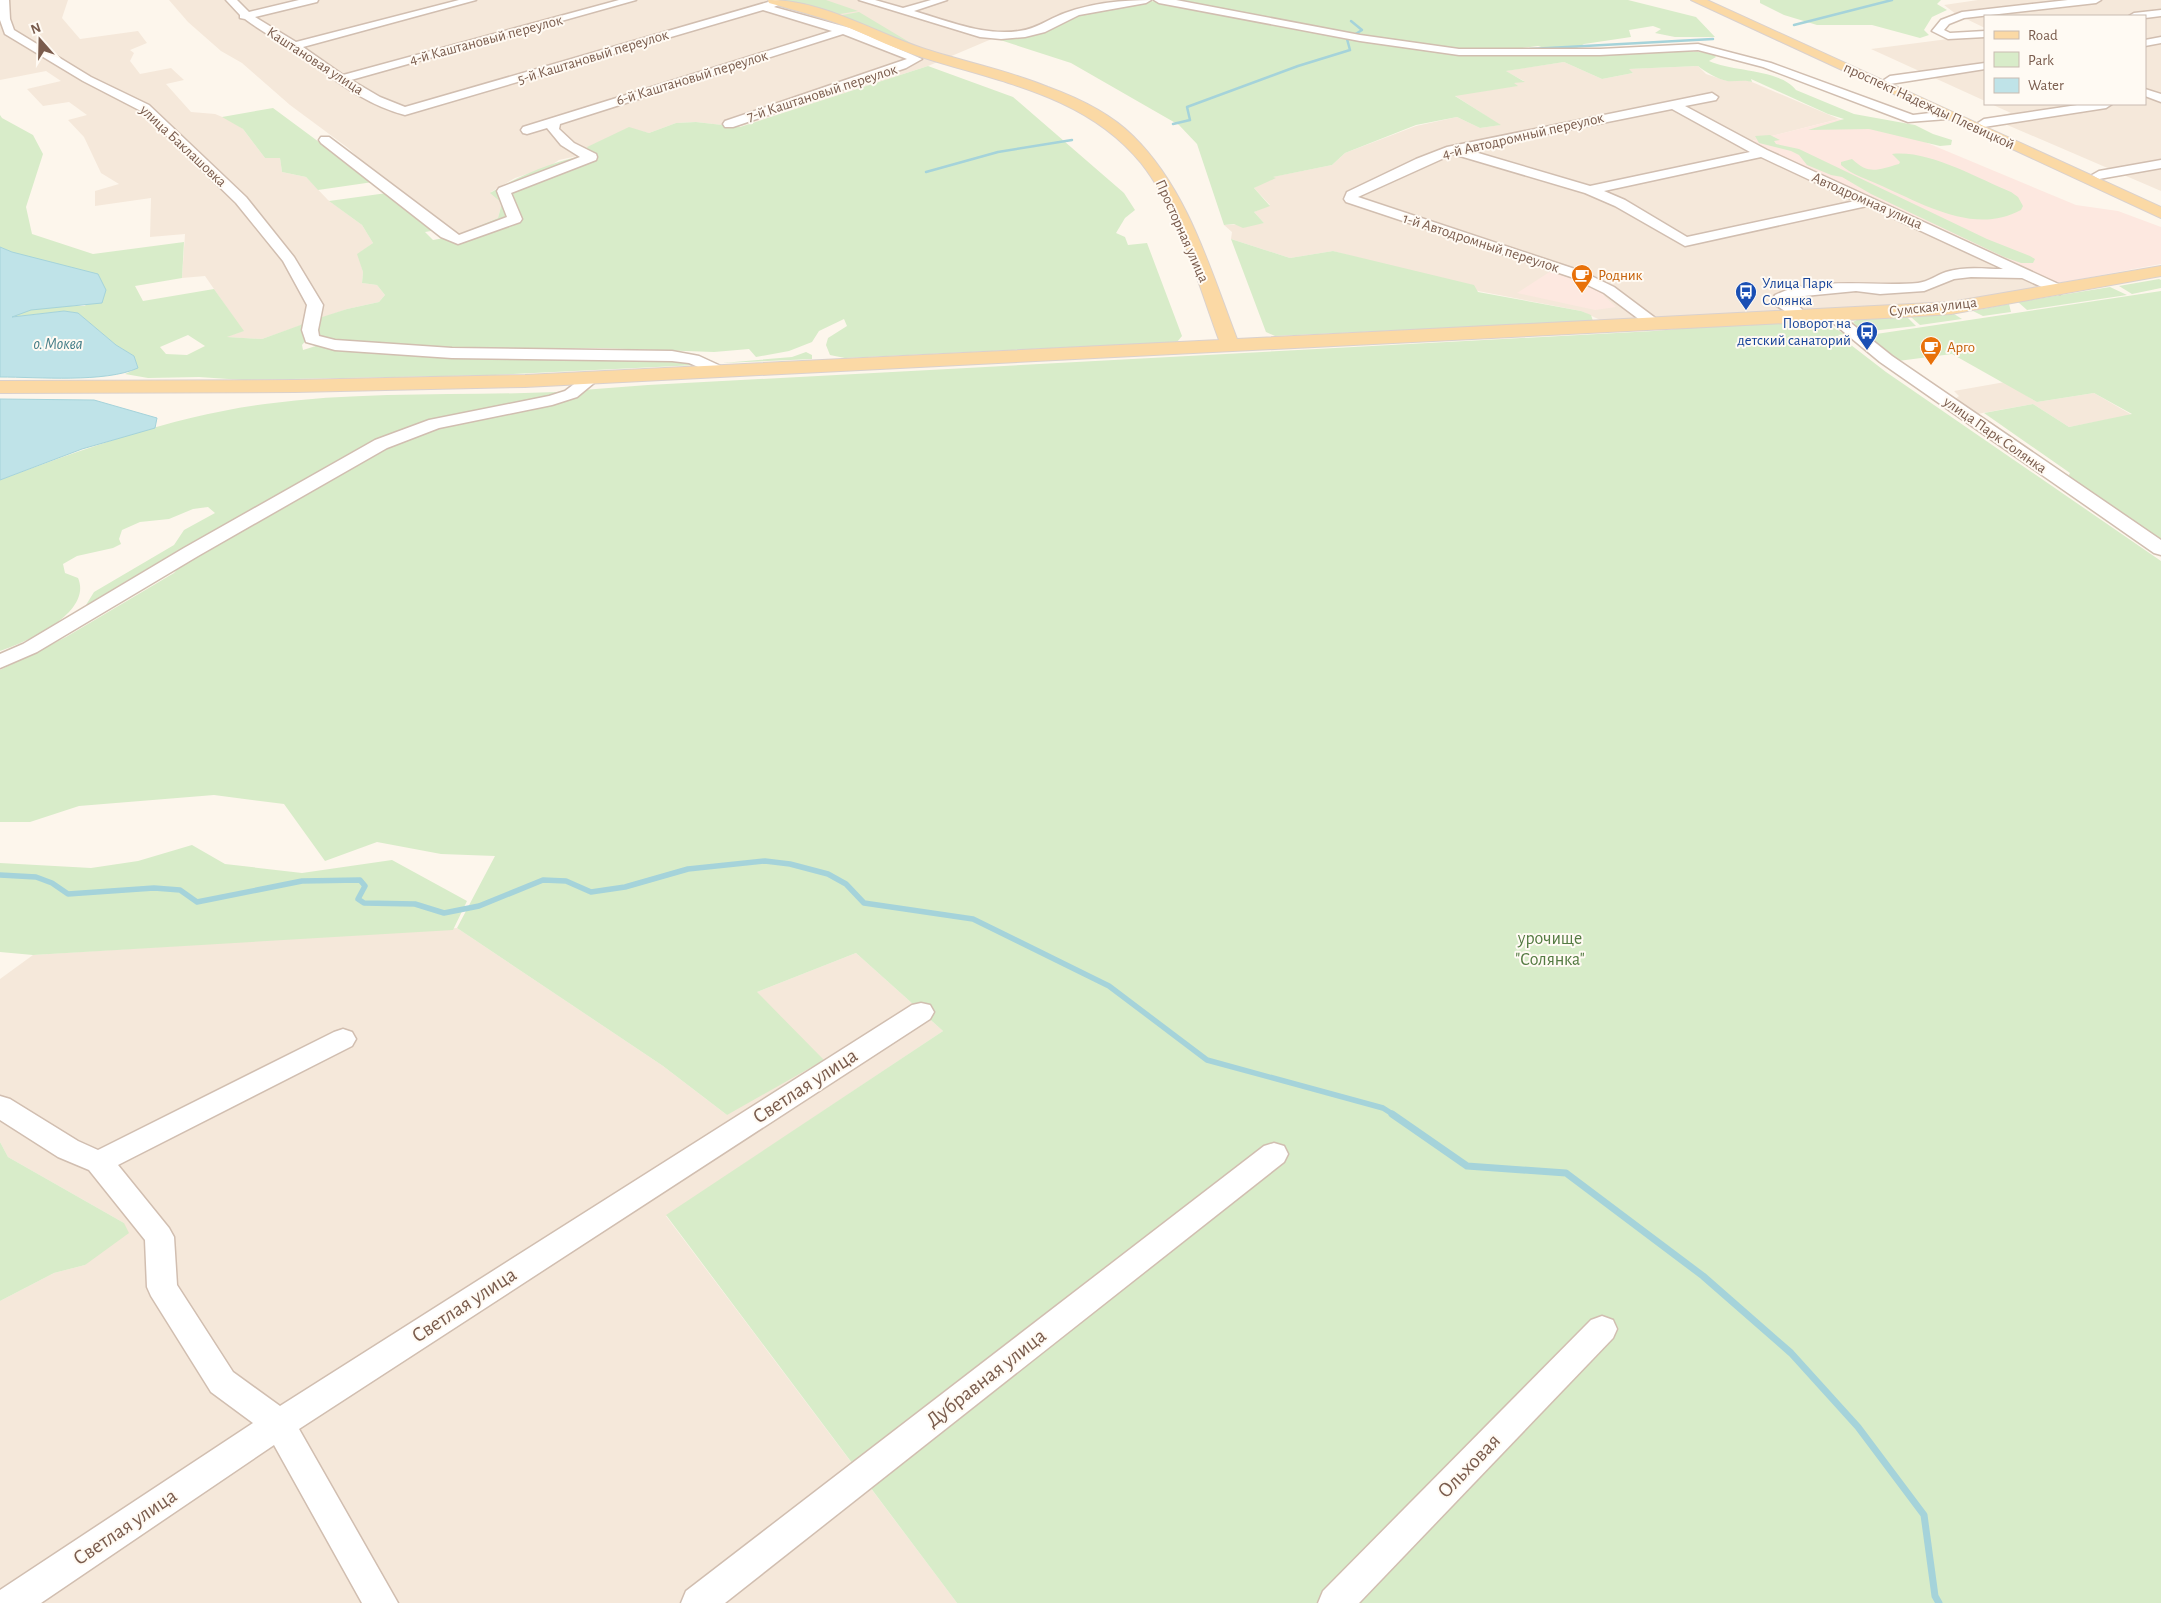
<svg xmlns="http://www.w3.org/2000/svg" width="2161" height="1603" font-family="'Alegreya Sans',sans-serif">
<style>
.residential{fill:#f5e8da}
.commercial{fill:#fde8e0}
.green{fill:#d8ecc9;fill-rule:evenodd}
.water{fill:#bfe3e8;stroke:#a5d3da}
.lines{fill:none;stroke-linecap:round;stroke-linejoin:round}
.stream-far2{stroke:#a5d3da;stroke-width:2.5}
.stream-far1{stroke:#a5d3da;stroke-width:5.5}
.stream{stroke:#a5d3da;stroke-width:7}
.minor-casing{stroke:#d1beb0;stroke-width:3}
.major-casing{stroke:#dad1cd;stroke-width:2}
.minor{fill:#fff;fill-rule:evenodd}
.major{fill:#fbd9a5;fill-rule:evenodd}
.labels{text-anchor:middle;dominant-baseline:central;stroke-width:4;stroke-linejoin:round;paint-order:stroke}
.far-street-label{font-size:15px;fill:#7a5c4d;stroke:#fffaf3}
.far-food-label{font-size:15px;fill:#c56008;stroke:#fffaf3;text-anchor:start}
.far-transit-label{font-size:15px;fill:#164399;stroke:#fffaf3;text-anchor:start}
.far-water-label{font-size:16px;font-style:italic;fill:#437c86;stroke:#fffaf3}
.park-label{font-size:18px;fill:#537a41;stroke:#fffaf3}
.near-street-label{font-size:21px;fill:#7a5c4d;stroke:#fffaf3}
</style>
<rect width="100%" height="100%" fill="#fdf6ec"/>
<!-- residential -->
<g class="residential">
<polygon points="0,0 68,0 62,18 80,39 138,31 147,43 130,50 134,53 130,61 140,74 171,68 184,80 166,84 191,112 215,114 232,121 243,129 265,158 280,158 282,172 306,177 328,200 362,225 373,243 358,254 363,272 362,283 377,285 385,295 379,302 347,309 262,339 225,337 243,331 205,276 182,278 185,234 150,237 151,198 95,206 95,191 119,184 101,173 84,137 68,120 87,115 69,102 43,106 27,89 61,81 46,71 0,80"/>
<polygon points="169,0 1155,0 1033,34 994,38 928,66 739,127 696,122 676,123 649,133 629,128 588,147 591,153 559,160 550,166 515,178 491,192 502,203 498,218 455,236 372,171 348,148 290,105 242,63 221,51 188,22"/>
<polygon points="1978,0 2161,0 2161,191 1991,118 2011,113 1991,104 2145,104 2145,16 1985,16 1985,28 1956,14 1944,5"/>
<polygon points="1985,35 1985,101 1871,49 1948,39"/>
<polygon points="1564,62 1602,79 1633,73 1628,69 1698,66 1706,74 1727,81 1741,79 1752,82 1839,119 1744,143 2048,285 2008,299 1611,325 1581,311 1478,291 1333,251 1290,258 1231,239 1232,232 1224,225 1264,223 1254,212 1270,205 1254,188 1272,177 1332,165 1345,153 1416,126 1457,117 1480,128 1500,125 1454,95 1516,86 1513,83 1524,81 1505,71"/>
<polygon points="2005,382 2037,402 2094,393 2132,415 2069,427 2033,404 1977,414 1954,400 1959,396 1954,391"/>
<polygon points="457,928 663,1066 727,1115 757,992 856,953 943,1031 666,1216 957,1603 0,1603 0,1301 54,1273 85,1265 124,1223 8,1157 0,1142 0,979 33,955"/>
</g>
<!-- commercial -->
<g class="commercial">
<polygon points="1839,119 1913,137 2076,205 2118,211 2161,227 2161,264 2048,285 1743,143"/>
<polygon points="1551,271 1599,287 1608,293 1604,296 1616,307 1595,310 1517,293"/>
</g>
<!-- green -->
<g class="green">
<polygon points="782,0 826,0 858,11 834,15"/>
<polygon points="1164,0 1628,0 1696,17 1715,37 1675,37 1655,33 1661,29 1653,26 1629,30 1631,37 1584,44 1573,50 1551,50 1538,46 1500,51 1476,51 1435,48 1300,26"/>
<polygon points="1760,0 1941,0 1937,4 1947,10 1932,17 1924,30 1929,35 1920,38 1872,25 1817,25 1784,15 1760,3"/>
<path d="M 1151,1 L 1468,54 L 1671,50 L 1712,53 L 1716,57 L 1709,61 C 1733,72 1780,69 1796,90 L 1854,114 L 1915,125 L 1933,134 L 1952,140 L 1951,145 L 1940,146 L 1869,129 L 1808,130 L 1844,119 L 1828,114 L 1751,79 L 1752,82 C 1743,79 1735,82 1727,81 C 1718,79 1705,72 1698,66 L 1629,69 L 1633,73 L 1602,79 L 1564,62 L 1506,71 L 1525,82 L 1514,83 L 1518,86 L 1455,96 L 1501,125 L 1480,128 L 1457,117 L 1416,125 L 1345,153 L 1332,165 L 1273,177 L 1276,178 L 1254,188 L 1270,206 L 1254,212 L 1264,223 L 1243,228 L 1234,224 L 1224,225 L 1197,144 L 1179,125 L 1071,63 L 994,38 L 1033,34 L 1061,25 L 1063,21 C 1090,9 1121,4 1151,1 Z"/>
<polygon points="859,12 914,45 837,16"/>
<path d="M 928,66 L 1013,97 L 1124,193 L 1135,210 L 1125,218 L 1116,233 L 1125,237 L 1128,245 L 1147,243 L 1182,336 L 1177,342 L 845,358 L 830,355 L 826,345 L 828,338 L 847,326 L 844,319 L 819,331 L 812,342 L 789,351 L 756,357 L 749,349 L 714,352 L 600,348 L 458,350 L 334,341 L 317,334 L 316,319 L 347,309 L 379,302 L 385,295 L 377,285 L 362,283 L 363,272 L 357,254 L 373,243 L 362,225 L 329,201 L 387,193 L 437,230 L 425,232 L 433,240 L 455,236 L 498,218 L 502,203 L 490,193 C 522,174 555,161 590,154 L 587,147 L 629,127 L 649,133 L 676,123 L 696,122 L 740,127 Z"/>
<polygon points="273,108 373,182 318,190 306,177 282,172 280,158 265,158 243,129 222,117"/>
<path d="M 0,115 L 2,118 L 33,135 L 43,154 L 26,207 L 32,234 L 93,254 L 184,242 L 182,278 L 135,286 L 143,301 L 214,289 L 244,331 L 227,337 L 262,339 L 306,323 L 307,339 L 302,345 L 303,350 L 319,345 L 673,357 L 697,365 L 495,375 L 243,380 L 199,377 L 148,378 L 125,374 L 138,368 L 134,356 L 116,345 L 78,313 L 64,311 L 11,317 C 25,305 67,306 86,306 L 12,252 L 0,247 ZM 188,335 L 205,346 L 187,355 L 166,354 L 160,347 Z"/>
<polygon points="1770,135 1780,140 1774,141 1776,144 1799,149 1987,239 2030,256 2035,259 2033,263 2021,263 2004,257 1871,194 1842,177 1831,175 1807,165 1799,155 1791,151 1759,143 1755,136"/>
<path d="M 1892,154 C 1930,150 1976,178 2011,192 L 2018,197 L 2023,206 L 2021,210 C 1975,235 1925,205 1882,186 C 1869,180 1852,175 1841,165 L 1841,162 L 1852,159 C 1869,175 1877,170 1899,164 L 1900,162 Z"/>
<polygon points="1231,239 1290,258 1333,251 1474,285 1478,292 1581,311 1591,315 1593,321 1275,336 1266,332"/>
<polygon points="2159,279 2161,280 2161,288 2132,294 2119,286"/>
<polygon points="2110,287 2127,295 2027,310 2018,302"/>
<polygon points="2161,291 2161,542 2068,477 2070,473 1984,413 2033,404 2069,427 2132,414 2094,393 2037,402 1952,354 1898,361 1863,336"/>
<polygon points="2009,304 2011,312 1983,316 1973,311"/>
<polygon points="1954,314 1962,319 1920,325 1911,317"/>
<polygon points="1907,317 1916,326 1862,332 1853,322 1859,319"/>
<path d="M 1821,321 L 1845,334 L 1838,335 L 1886,372 L 2161,561 L 2161,1603 L 957,1603 L 666,1215 L 943,1031 L 856,953 L 757,992 L 824,1060 L 727,1115 L 663,1066 L 457,928 L 495,856 L 441,854 L 377,842 L 325,861 L 284,804 L 214,795 L 79,806 L 30,822 L 0,822 L 0,670 L 66,637 L 174,573 L 201,542 L 93,604 L 86,605 L 94,592 L 174,545 L 184,530 L 215,513 L 208,507 L 193,509 L 169,519 L 140,522 L 122,530 L 119,539 L 121,544 L 113,548 L 77,556 L 63,564 L 65,573 L 78,578 C 93,613 27,642 0,651 L 0,480 C 86,448 174,416 265,404 C 362,391 460,396 557,392 C 587,390 617,387 648,385 L 1654,331 L 1755,322 Z"/>
<polygon points="806,352 812,355 812,359 722,363 792,357"/>
<polygon points="192,845 225,864 302,873 392,860 467,901 453,930 33,955 0,952 0,863 91,868 138,861"/>
<polygon points="0,1142 8,1157 124,1223 129,1233 85,1265 54,1273 0,1301"/>
</g>
<!-- water -->
<g class="water">
<path d="M 0,247 L 12,252 L 98,274 L 106,290 L 102,303 L 31,310 L 12,317 L 64,311 L 78,313 L 116,345 L 134,356 L 138,368 C 105,383 38,377 0,377 Z"/>
<polygon points="0,399 94,400 157,418 155,428 82,449 0,480"/>
</g>
<g class="lines">
<!-- stream-far2 -->
<g class="stream-far2">
<polyline points="1351,21 1362,30 1354,35"/>
<polyline points="1794,25 1892,0"/>
<polyline points="1530,49 1713,39"/>
<polyline points="1173,124 1190,120 1187,107 1298,66 1350,50 1347,39"/>
<polyline points="926,172 998,152 1072,140"/>
</g>
<!-- stream-far1 -->
<polyline class="stream-far1" points="0,875 36,877 52,883 68,894 154,888 180,890 197,902 302,881 360,880 365,886 358,899 364,903 415,904 444,913 479,906 543,880 566,881 591,892 625,887 688,869 765,861 790,864 828,874 846,884 864,903 973,919 1109,986 1207,1060 1383,1108 1394,1115"/>
<!-- stream -->
<polyline class="stream" points="1392,1114 1467,1166 1566,1173 1703,1276 1791,1353 1858,1427 1924,1515 1935,1596 1939,1603"/>
<!-- minor casing -->
<g class="minor-casing">
<g id="minor">
<polygon points="0,0 9,0 10,19 14,30 91,77 149,105 246,197 294,257 323,305 318,330 319,336 335,340 452,348 672,351 699,356 725,368 727,371 719,376 689,363 672,361 452,358 335,350 306,342 302,330 307,305 283,261 236,203 141,111 83,81 5,34 0,20"/>
<path d="M 226,0 L 237,0 L 249,12 L 299,0 L 318,0 L 317,2 L 255,17 L 296,42 L 459,0 L 476,0 L 303,47 L 343,75 L 619,0 L 636,0 L 351,80 L 380,97 L 405,107 L 775,0 L 785,2 L 774,7 L 850,28 L 922,59 L 906,68 L 733,127 L 725,127 L 723,124 L 725,121 L 907,59 L 843,34 L 560,124 L 559,129 L 574,143 L 596,154 L 597,157 L 596,160 L 511,193 L 522,219 L 520,222 L 458,244 L 441,237 L 321,143 L 319,140 L 321,137 L 329,137 L 459,235 L 507,217 L 497,191 L 499,188 L 580,157 L 561,145 L 547,128 L 527,134 L 523,133 L 521,130 L 523,127 L 832,31 L 763,10 L 405,115 C 362,104 329,75 294,51 C 278,40 261,31 245,19 L 240,18 L 240,15 Z"/>
<path d="M 859,0 L 875,0 L 903,8 L 931,0 L 947,0 L 914,11 C 948,21 983,36 1019,31 C 1037,29 1048,19 1065,13 C 1092,3 1122,0 1151,0 L 1146,3 L 1079,15 L 1045,32 L 1025,37 L 1001,39 L 980,37 Z"/>
<polygon points="1154,0 1176,0 1360,35 1459,49 1600,49 1698,44 1771,63 1913,115 1947,111 1953,115 1947,119 1908,122 1763,67 1698,50 1600,55 1459,55 1360,41 1159,3"/>
<polygon points="2068,0 2101,0 2096,3 1964,18 1949,24 1944,30 1950,33 1985,31 1985,37 1948,39 1932,31 1941,20 1962,12"/>
<polygon points="2161,10 2161,16 2145,18 2145,16 2129,16 2134,13"/>
<polygon points="2161,37 2161,43 2145,46 2145,40"/>
<polygon points="1985,63 1985,69 1890,84 1884,80 1890,76"/>
<polygon points="2145,89 2161,94 2161,102 2145,96"/>
<path d="M 1712,93 L 1718,97 L 1716,100 L 1685,106 L 1767,150 L 2065,287 L 2067,290 L 2060,294 L 2055,293 L 2022,278 L 1971,277 L 1954,279 L 1924,291 L 1880,294 L 1856,291 L 1794,297 L 1788,300 L 1798,305 L 1808,316 L 1800,321 L 1774,304 L 1772,301 L 1775,295 C 1815,276 1874,287 1918,283 C 1928,282 1937,275 1946,272 C 1964,266 1985,269 2003,269 L 1867,206 L 1685,246 L 1615,206 L 1585,193 L 1453,154 L 1358,197 L 1581,271 L 1614,287 L 1658,320 L 1661,323 L 1658,326 L 1648,326 L 1604,293 L 1571,277 L 1346,202 L 1344,199 L 1347,192 L 1416,159 L 1447,147 ZM 1672,109 L 1750,152 L 1590,186 L 1468,150 ZM 1761,157 L 1855,201 L 1687,237 L 1625,200 L 1604,191 Z"/>
<polygon points="2084,104 2112,104 2106,108 1984,127 1978,123 1984,119"/>
<polygon points="2161,160 2161,168 2099,179 2092,175 2099,171"/>
<polygon points="1832,310 1837,312 1892,356 2161,540 2161,555 2154,553 1880,362 1827,318 1824,315"/>
<polygon points="592,373 600,378 577,397 552,405 439,428 387,448 198,556 37,652 0,668 0,654 23,644 184,548 375,440 429,420 549,396 565,391 586,375"/>
<polygon points="921,1003 930,1005 934,1012 930,1019 299,1429 398,1603 362,1603 274,1445 41,1603 0,1603 0,1590 253,1423 211,1392 151,1296 147,1287 145,1240 89,1170 58,1157 0,1120 0,1096 10,1099 78,1141 98,1150 334,1032 343,1029 352,1032 356,1039 352,1046 118,1165 169,1228 174,1237 177,1285 233,1372 280,1406 912,1005"/>
<polygon points="1274,1143 1284,1146 1288,1154 1284,1162 725,1603 681,1603 686,1591 1264,1146"/>
<polygon points="1602,1316 1613,1320 1617,1329 1613,1338 1359,1603 1318,1603 1323,1591 1591,1320"/>
</g>
</g>
<!-- major casing -->
<g class="major-casing">
<g id="major">
<path d="M 768,0 C 823,0 871,31 922,48 C 964,62 1007,70 1048,87 C 1078,98 1110,113 1133,136 C 1188,190 1210,269 1237,339 L 1951,302 L 2161,266 L 2161,276 L 1951,314 L 1904,317 L 525,387 L 295,392 L 0,393 L 0,381 L 295,380 L 525,375 L 1219,340 C 1198,284 1179,211 1141,163 C 1084,93 993,81 912,54 C 888,46 866,34 842,25 C 818,16 794,10 769,3 Z"/>
<polygon points="1691,0 1707,0 2161,207 2161,218"/>
</g>
</g>
<!-- minor -->
<use href="#minor" class="minor"/>
<!-- major -->
<use href="#major" class="major"/>
</g>
<!-- icons -->
<defs>
<g id="cafe-pin" transform="scale(1.125)"><path d="M0 17L-7.5 6A9.5 9.5 0 1 1 7.5 6Z" fill="#e8710a" stroke="#fffaf3"/><path d="M-5.5-4.5H6V0H3Q3 3.5 0 3.5H-2.5Q-5.5 3.5-5.5 0ZM3-3.2v2h1.7v-2ZM-6 4.5H4V6H-6Z" fill="#fff"/></g>
<g id="bus-pin" transform="scale(1.125)"><path d="M0 17L-7.5 6A9.5 9.5 0 1 1 7.5 6Z" fill="#1a4fb4" stroke="#fffaf3"/><path d="M-5-6H5V4H4V6H2V4H-2V6H-4V4H-5ZM-3.5-4V0h7V-4ZM-3.5 1.2v1.5H-2V1.2ZM2 1.2v1.5H3.5V1.2Z" fill="#fff"/></g>
</defs>
<g fill-rule="evenodd">
<use href="#cafe-pin" x="1582" y="275"/>
<use href="#bus-pin" x="1746" y="292"/>
<use href="#bus-pin" x="1867" y="332"/>
<use href="#cafe-pin" x="1931" y="347"/>
</g>
<g class="labels">
<!-- far-street labels -->
<g class="far-street-label">
<text transform="translate(486 40) rotate(-15)">4-й Каштановый переулок</text>
<text transform="translate(593 57) rotate(-17)">5-й Каштановый переулок</text>
<text transform="translate(315 61) rotate(33)">Каштановая улица</text>
<text transform="translate(692 78) rotate(-17)">6-й Каштановый переулок</text>
<text transform="translate(822 93) rotate(-18)">7-й Каштановый переулок</text>
<text transform="translate(1929 106) rotate(25)">проспект Надежды Плевицкой</text>
<text transform="translate(1523 136) rotate(-13)">4-й Автодромный переулок</text>
<text transform="translate(183 146) rotate(43)">улица Баклашовка</text>
<text transform="translate(1867 201) rotate(24)">Автодромная улица</text>
<text transform="translate(1182 231) rotate(66)">Просторная улица</text>
<text transform="translate(1481 243) rotate(18)">1-й Автодромный переулок</text>
<text transform="translate(1933 307) rotate(-6)">Сумская улица</text>
<text transform="translate(1995 435) rotate(35)">улица Парк Солянка</text>
</g>
<!-- far-food labels -->
<g class="far-food-label">
<text x="1598" y="275">Родник</text>
<text x="1947" y="347">Арго</text>
</g>
<!-- far-transit labels -->
<g class="far-transit-label">
<text x="1762" y="283">Улица Парк<tspan x="1762" dy="17">Солянка</tspan></text>
<text x="1851" y="323" text-anchor="end">Поворот на<tspan x="1851" dy="17">детский санаторий</tspan></text>
</g>
<!-- far-water labels -->
<g class="far-water-label">
<text x="58" y="344">о. Моква</text>
</g>
<!-- park labels -->
<g class="park-label">
<text x="1550" y="939">урочище<tspan x="1550" dy="21">"Солянка"</tspan></text>
</g>
<!-- near-street labels -->
<g class="near-street-label">
<text transform="translate(805 1086) rotate(-33)">Светлая улица</text>
<text transform="translate(464 1305) rotate(-33)">Светлая улица</text>
<text transform="translate(986 1378) rotate(-38)">Дубравная улица</text>
<text transform="translate(1469 1466) rotate(-46)">Ольховая</text>
<text transform="translate(125 1527) rotate(-34)">Светлая улица</text>
</g>
</g>
<!-- legend -->
<rect x="1984" y="15" width="162" height="90" fill="#fffaf3" stroke="#cabbb1"/>
<rect x="1994" y="31" width="25" height="8" fill="#fbd9a5" stroke="#cabbb1"/>
<text x="2028" y="40" font-size="15" fill="#7a5c4d">Road</text>
<rect x="1994" y="52" width="25" height="15" fill="#d8ecc9" stroke="#cabbb1"/>
<text x="2028" y="65" font-size="15" fill="#7a5c4d">Park</text>
<rect x="1994" y="78" width="25" height="15" fill="#bfe3e8" stroke="#cabbb1"/>
<text x="2028" y="90" font-size="15" fill="#7a5c4d">Water</text>
<!-- north arrow -->
<g transform="translate(40 40) rotate(340)" stroke="#fffaf3" stroke-width="4" paint-order="stroke">
<path d="M0-4L9 19L0 12L-9 19Z" fill="#7a5c4d"/>
<text y="-8" font-size="14" font-weight="bold" text-anchor="middle" fill="#7a5c4d">N</text>
</g>
</svg>
